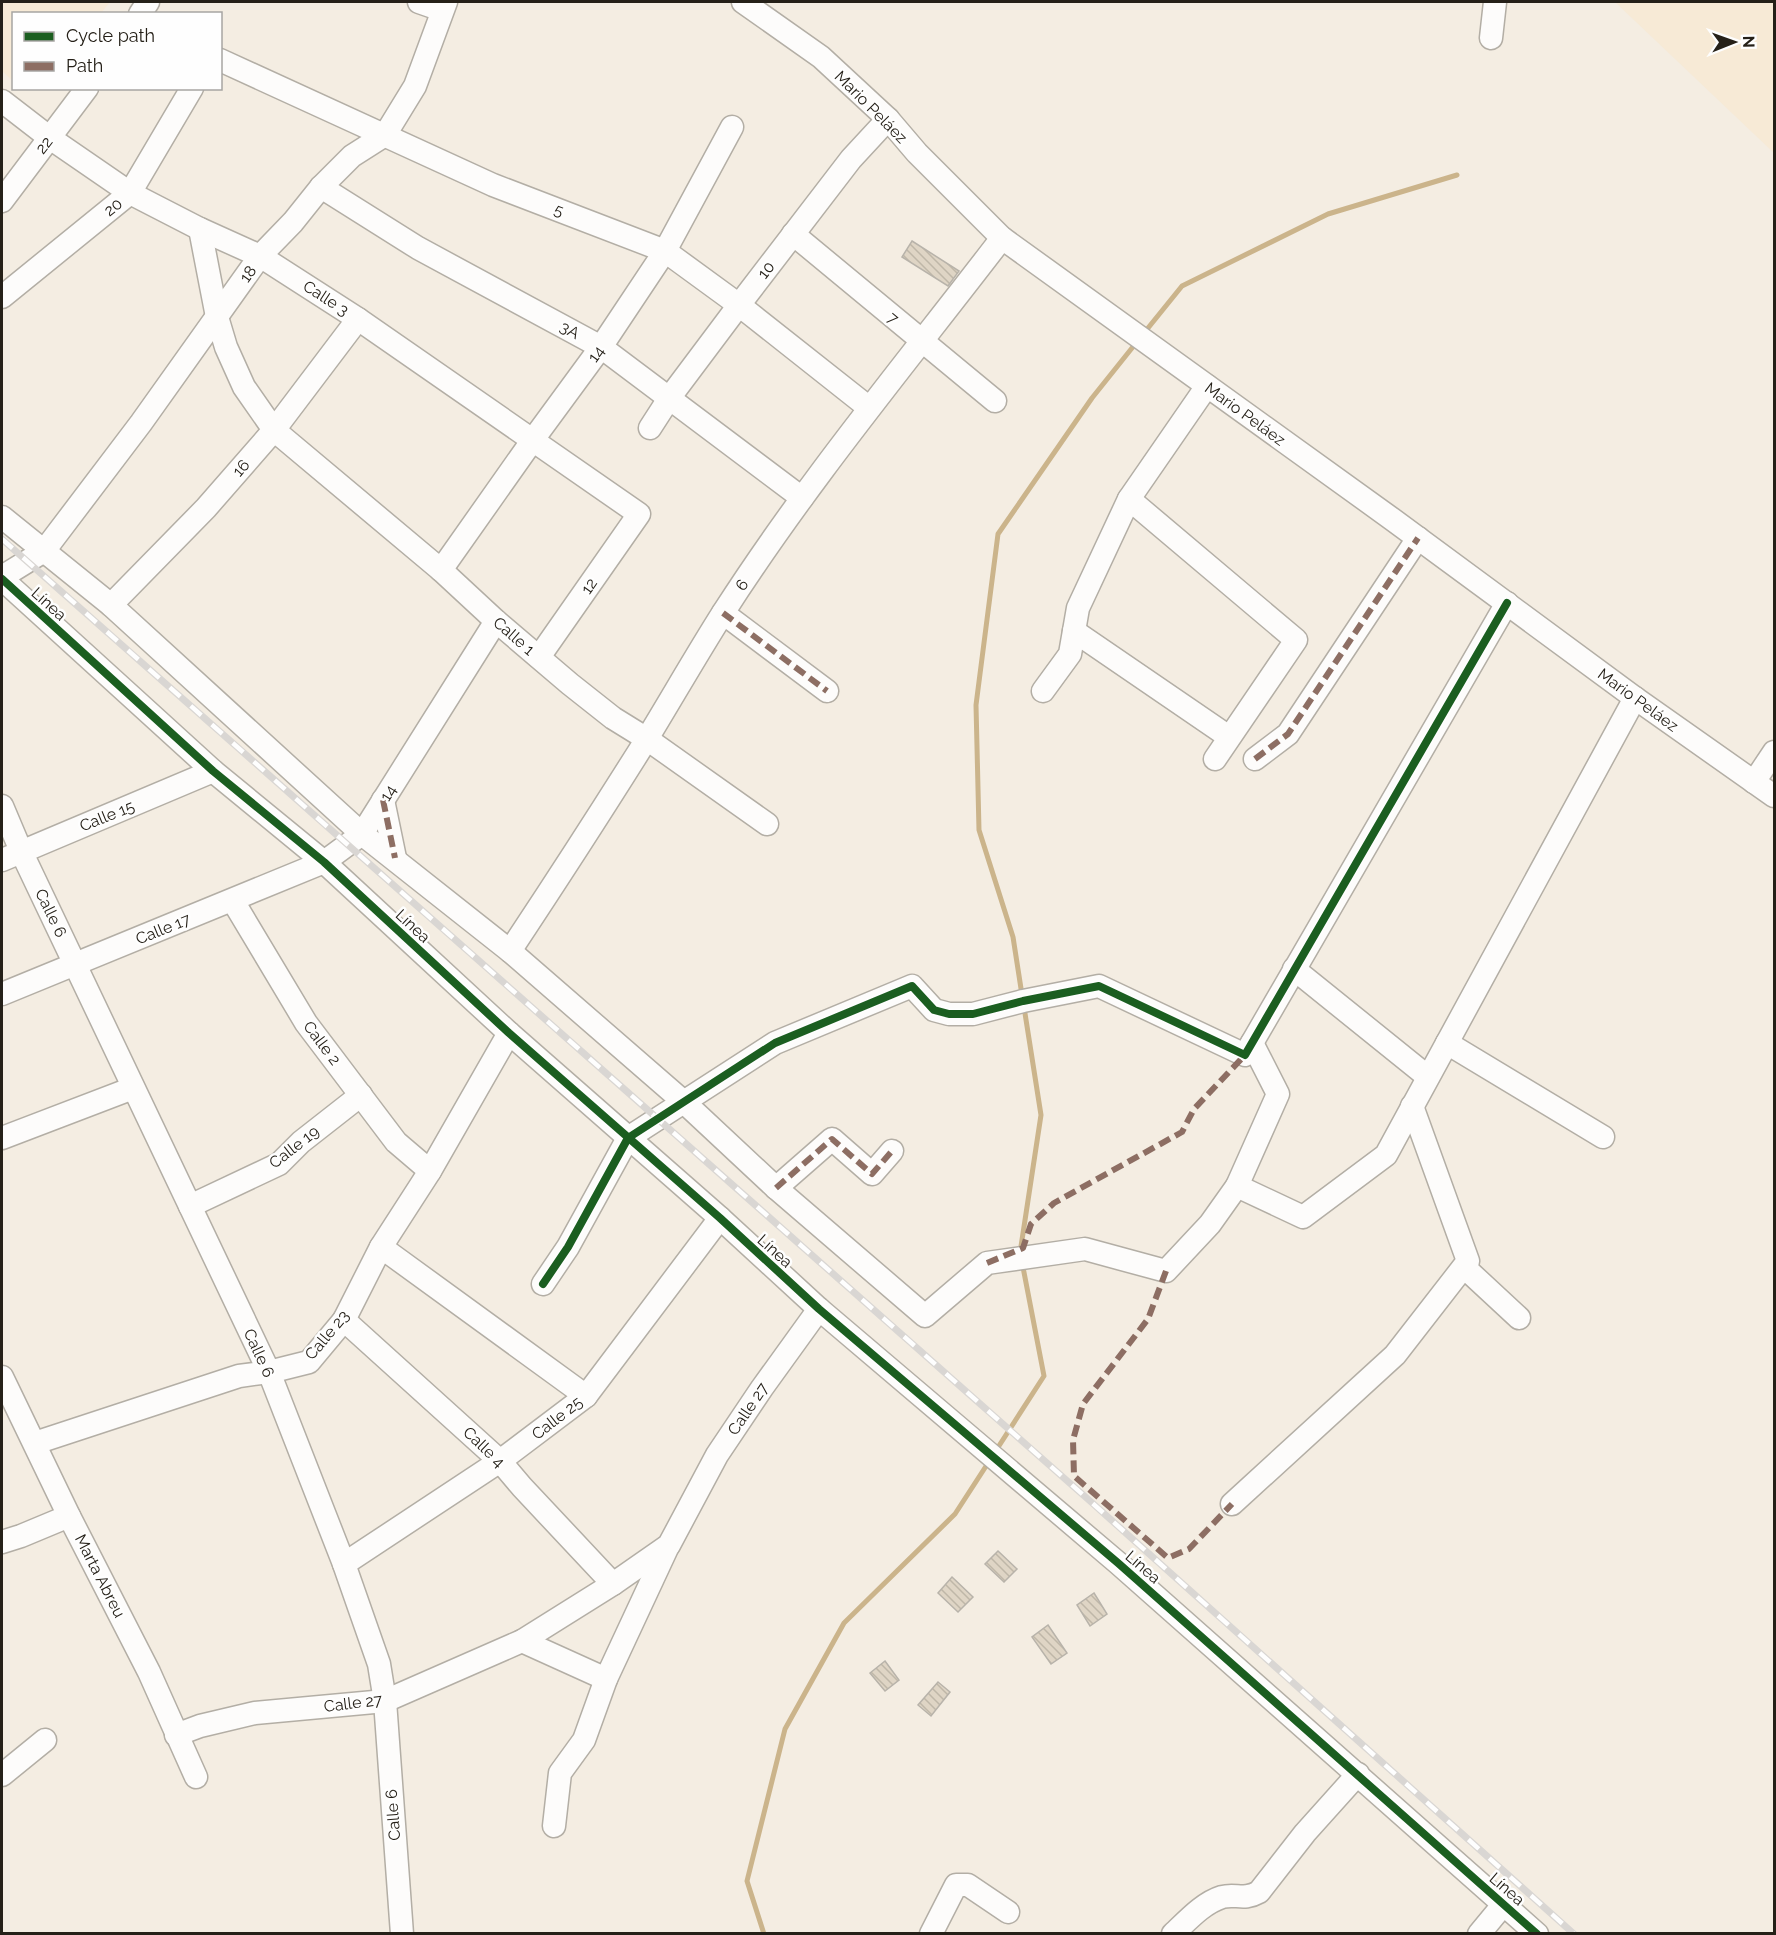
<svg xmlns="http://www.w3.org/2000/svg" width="1776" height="1935" font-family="Raleway,sans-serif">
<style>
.built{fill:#f7ead6}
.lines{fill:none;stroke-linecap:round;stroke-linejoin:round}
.stream{stroke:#cbb48b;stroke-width:5}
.building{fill:url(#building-back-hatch);stroke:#b8b3aa;stroke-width:1.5}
.street-casing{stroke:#b3aea5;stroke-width:25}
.street{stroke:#fdfcfb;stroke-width:22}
.rail-casing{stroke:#d9d6d3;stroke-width:7}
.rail{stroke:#fefefe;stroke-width:4.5;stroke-dasharray:14;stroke-linecap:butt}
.quiet{stroke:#8d6e63;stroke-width:6;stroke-dasharray:12 6;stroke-linecap:butt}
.cycleway-casing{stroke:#fefefe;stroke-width:11}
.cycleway{stroke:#1b5e20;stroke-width:8}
.labels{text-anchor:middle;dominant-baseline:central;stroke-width:5;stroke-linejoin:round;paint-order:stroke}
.street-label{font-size:16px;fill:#252018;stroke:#fefefe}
</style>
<defs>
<pattern id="building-back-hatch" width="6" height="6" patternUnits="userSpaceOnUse" patternTransform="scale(1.5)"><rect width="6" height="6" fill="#dfd5c5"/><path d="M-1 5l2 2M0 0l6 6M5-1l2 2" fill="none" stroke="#bfb7a8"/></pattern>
</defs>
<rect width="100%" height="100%" fill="#f4ede2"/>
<!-- built -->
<g class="built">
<polygon points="2,2 110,2 101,13 14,14 13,81 2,71"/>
<polygon points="1615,2 1774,2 1774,153"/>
</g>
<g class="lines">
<!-- stream -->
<g class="stream">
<polyline points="1144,333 1182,286 1328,214 1457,175"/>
<polyline points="1022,995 1013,937 979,830 976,705 998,534 1092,398 1136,343"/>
<polyline points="1020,1253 1041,1115 1024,1007"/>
<polyline points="995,1452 1044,1376 1022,1262"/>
<polyline points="764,1934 747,1881 785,1729 844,1623 955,1514 990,1460"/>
</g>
</g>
<!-- building -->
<g class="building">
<polygon points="912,241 959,271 948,286 902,257"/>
<polygon points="998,1551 1017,1569 1004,1582 985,1564"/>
<polygon points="952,1577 973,1597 958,1612 938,1593"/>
<polygon points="1094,1593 1107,1614 1090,1626 1077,1605"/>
<polygon points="1048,1625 1067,1653 1051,1664 1032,1637"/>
<polygon points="885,1661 899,1680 885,1691 870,1673"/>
<polygon points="938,1682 950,1692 931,1716 918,1705"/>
</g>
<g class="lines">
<!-- street casing -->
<g class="street-casing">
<g id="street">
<polyline points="419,2 442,10"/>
<polyline points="743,2 821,57 888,119 917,153 1002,238 1392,519 1635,698 1774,796"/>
<polyline points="140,14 148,2"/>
<polyline points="1491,38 1495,2"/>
<polyline points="220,60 493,185 665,251 739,305 868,407"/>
<polyline points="2,101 50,138 130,193 200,229 260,256 358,319 639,514 539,657"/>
<polyline points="321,187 418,248 601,347 802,498"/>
<polyline points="2,201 87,88"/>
<polyline points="200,229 217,317 226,347 244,387 274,430 441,570 496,621 570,684 613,718 647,739 767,824"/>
<polyline points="793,234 995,401"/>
<polyline points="2,297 130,193 192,88"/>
<polyline points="650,428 670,397 739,305 851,159 888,119"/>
<polyline points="1129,499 1296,640 1215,759"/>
<polyline points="2,517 111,605 362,834 510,951 685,1103 776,1188 925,1316 987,1263 1085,1249 1166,1271 1210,1224 1237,1186 1278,1094 1252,1043"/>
<polyline points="441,570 532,441 601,347 665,251 732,127"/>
<polyline points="2,577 44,551 141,423 260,256 293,222 321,187 352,156 385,135 415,86 446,2"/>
<polyline points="2,579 213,771 324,862 509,1033 720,1218 819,1309 1118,1563 1537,1934"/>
<polyline points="111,605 206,508 274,430 358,319"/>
<polyline points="723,613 827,691"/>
<polyline points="1074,631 1229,737"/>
<polyline points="1043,691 1070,654 1078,608 1129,499 1207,386"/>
<polyline points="1255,759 1288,734 1418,538"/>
<polyline points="1754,782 1774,752"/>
<polyline points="383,800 395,858"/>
<polyline points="2,806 21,851 269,1372 344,1564 379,1664 385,1701 402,1934"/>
<polyline points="2,860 213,771"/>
<polyline points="233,901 306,1023 396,1142 430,1171"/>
<path d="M 510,951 C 557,880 603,809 648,737 C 673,696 697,654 723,613 C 807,482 907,362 1002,238"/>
<polyline points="1294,969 1428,1077"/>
<polyline points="2,994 324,862 362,834 496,621"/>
<polyline points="1447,1043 1603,1137"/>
<polyline points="2,1138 133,1088"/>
<polyline points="1237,1186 1303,1217 1386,1155 1635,698"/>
<polyline points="776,1188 832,1139 872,1174 892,1151"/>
<polyline points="190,1206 279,1164 301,1142 361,1095"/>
<polyline points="381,1247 586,1396"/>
<polyline points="1464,1267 1519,1318"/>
<polyline points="543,1284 568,1247 628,1138 775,1043 912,986 934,1010 949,1014 973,1014 1023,1001 1099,986 1245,1055 1507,603"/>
<polyline points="344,1320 500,1461 522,1487 613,1584"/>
<polyline points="2,1377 69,1516 149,1672 196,1777"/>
<polyline points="35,1443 239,1376 269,1372 309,1362 344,1320 381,1247 430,1171 509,1033"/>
<polyline points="1232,1504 1395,1355 1468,1261 1412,1106"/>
<polyline points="2,1542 21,1536 69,1516"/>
<polyline points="344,1564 500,1461 586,1396 720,1218"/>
<polyline points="522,1641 606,1679"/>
<polyline points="176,1735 200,1726 255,1713 385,1701 522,1641 613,1584 669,1545 717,1455 762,1388 819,1309"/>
<polyline points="2,1775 45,1740"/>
<polyline points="554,1826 560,1773 584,1740 606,1679 668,1546"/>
<polyline points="931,1934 956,1885 968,1885 1008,1912"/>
<path d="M 1173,1934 C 1188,1920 1203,1903 1222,1897 C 1236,1893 1243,1901 1259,1892 L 1305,1833 L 1358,1774"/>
<polyline points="1479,1934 1503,1905"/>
</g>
</g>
<!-- street -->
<use href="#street" class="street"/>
<!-- rail casing -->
<g class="rail-casing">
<polyline id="rail" points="2,539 1090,1501 1574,1934"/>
</g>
<!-- rail -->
<use href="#rail" class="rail"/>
<!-- quiet -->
<g class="quiet">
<polyline points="723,613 827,691"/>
<polyline points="1255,759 1288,734 1418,538"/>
<polyline points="383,800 395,858"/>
<polyline points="776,1188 832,1139 872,1174 892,1151"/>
<polyline points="987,1263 1023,1248 1031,1224 1054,1203 1182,1132 1194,1109 1245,1055"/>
<polyline points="1166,1271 1148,1319 1083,1404 1073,1440 1074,1476 1168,1558 1189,1549 1232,1504"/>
</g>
<!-- cycleway casing -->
<g class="cycleway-casing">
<g id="cycleway">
<polyline points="2,579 213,771 324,862 509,1033 720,1218 819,1309 1118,1563 1537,1934"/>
<polyline points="543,1284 568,1247 628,1138 775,1043 912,986 934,1010 949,1014 973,1014 1023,1001 1099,986 1245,1055 1507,603"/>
</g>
</g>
<!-- cycleway -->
<use href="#cycleway" class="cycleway"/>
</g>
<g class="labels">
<!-- street labels -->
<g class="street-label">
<text transform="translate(871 107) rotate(45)">Mario Peláez</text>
<text transform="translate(44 145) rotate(-52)">22</text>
<text transform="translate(113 207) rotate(-39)">20</text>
<text transform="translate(559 210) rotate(21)">5</text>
<text transform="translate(766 270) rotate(-52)">10</text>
<text transform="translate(248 274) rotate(-55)">18</text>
<text transform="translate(326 298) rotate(33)">Calle 3</text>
<text transform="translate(893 318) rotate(40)">7</text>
<text transform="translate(570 330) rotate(29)">3A</text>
<text transform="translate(596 354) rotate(-54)">14</text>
<text transform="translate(1245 414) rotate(36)">Mario Peláez</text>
<text transform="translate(241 468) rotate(-49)">16</text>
<text transform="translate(742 585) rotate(-56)">6</text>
<text transform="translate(589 586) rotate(-55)">12</text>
<text transform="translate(49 604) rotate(42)">Línea</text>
<text transform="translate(514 636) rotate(41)">Calle 1</text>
<text transform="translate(1638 700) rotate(36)">Mario Peláez</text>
<text transform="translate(388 793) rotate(-58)">14</text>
<text transform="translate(107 816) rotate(-22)">Calle 15</text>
<text transform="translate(51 913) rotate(64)">Calle 6</text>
<text transform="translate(413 926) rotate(43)">Línea</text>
<text transform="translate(163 929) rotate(-22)">Calle 17</text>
<text transform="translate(322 1043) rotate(53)">Calle 2</text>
<text transform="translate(294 1147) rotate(-38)">Calle 19</text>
<text transform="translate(775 1251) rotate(42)">Línea</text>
<text transform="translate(327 1335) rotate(-50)">Calle 23</text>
<text transform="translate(259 1353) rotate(65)">Calle 6</text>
<text transform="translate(748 1409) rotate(-56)">Calle 27</text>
<text transform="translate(557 1418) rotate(-38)">Calle 25</text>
<text transform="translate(484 1447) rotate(44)">Calle 4</text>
<text transform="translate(1143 1567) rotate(41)">Línea</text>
<text transform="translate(100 1576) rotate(63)">Marta Abreu</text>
<text transform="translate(353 1703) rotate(-7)">Calle 27</text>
<text transform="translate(393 1815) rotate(-94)">Calle 6</text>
<text transform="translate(1507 1889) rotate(41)">Línea</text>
</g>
</g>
<!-- border -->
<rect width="1776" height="1935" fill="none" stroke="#252018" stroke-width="6"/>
<!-- legend -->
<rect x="12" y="12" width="210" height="78" fill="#fefefe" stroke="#a7a5a2" stroke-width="1.5"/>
<rect x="24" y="32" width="30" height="9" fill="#1b5e20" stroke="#a7a5a2" stroke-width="1.5"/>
<text x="66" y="42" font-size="18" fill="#252018">Cycle path</text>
<rect x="24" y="62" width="30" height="9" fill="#8d6e63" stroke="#a7a5a2" stroke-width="1.5"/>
<text x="66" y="72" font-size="18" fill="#252018">Path</text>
<!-- north arrow -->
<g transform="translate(1734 42) rotate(89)" stroke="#fefefe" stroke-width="4.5" paint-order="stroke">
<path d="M0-4.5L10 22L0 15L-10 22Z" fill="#252018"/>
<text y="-9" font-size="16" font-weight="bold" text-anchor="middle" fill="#252018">N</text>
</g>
</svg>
